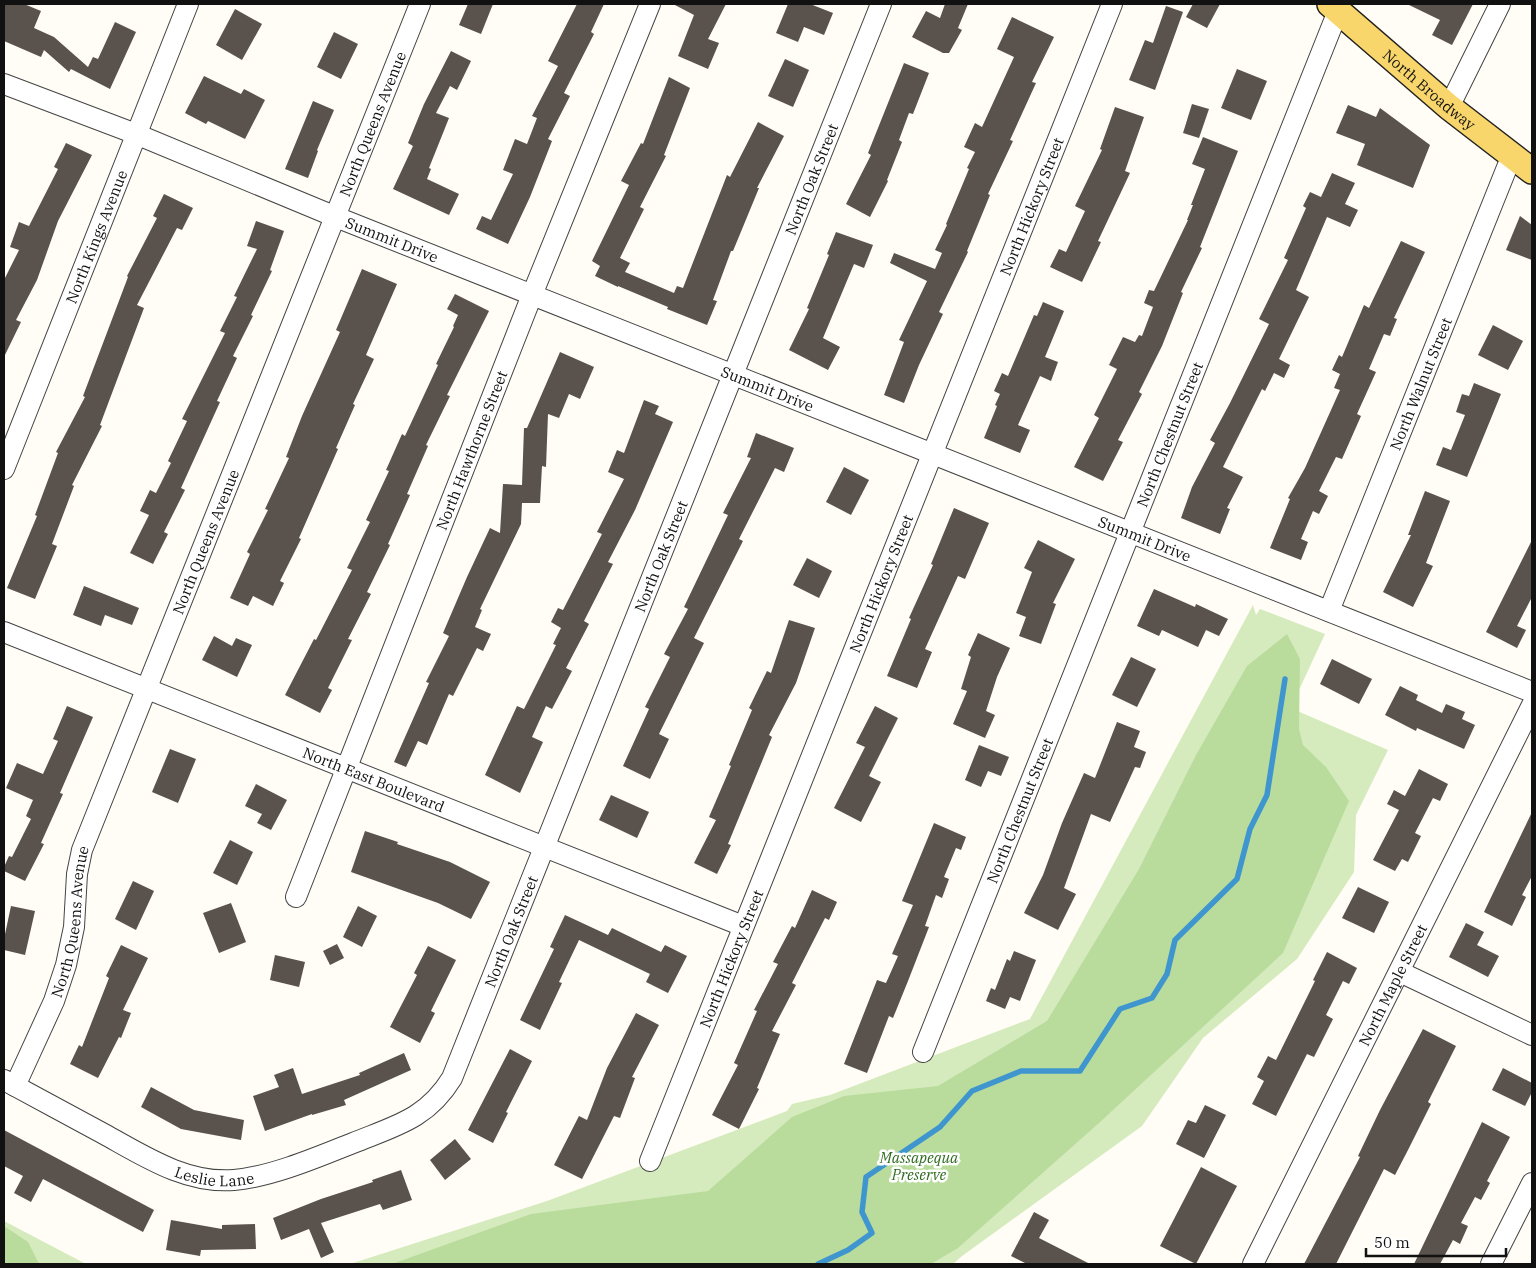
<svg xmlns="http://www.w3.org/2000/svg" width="1536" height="1268" font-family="'IBM Plex Serif',serif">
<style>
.green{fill:#d5ebbd}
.forest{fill:#b9dc9c}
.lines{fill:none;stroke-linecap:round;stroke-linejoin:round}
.stream{stroke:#3f96cf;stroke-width:5.5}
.building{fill:#5a524d}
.minor-casing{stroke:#444;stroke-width:22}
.major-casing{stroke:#222;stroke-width:28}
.minor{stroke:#fff;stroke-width:20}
.major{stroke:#f9d66b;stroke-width:25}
.labels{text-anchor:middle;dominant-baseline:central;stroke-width:5;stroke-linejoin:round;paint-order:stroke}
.street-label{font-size:15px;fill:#111;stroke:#fff}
.park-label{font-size:15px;font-style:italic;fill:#2f6b1f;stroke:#fff}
</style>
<rect width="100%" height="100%" fill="#fffdf5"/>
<!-- green -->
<g class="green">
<polygon points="1253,605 1256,615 1260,609 1325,634 1292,705 1295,710 1388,750 1356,815 1354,872 1297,959 1203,1038 1142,1126 962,1256 953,1264 350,1264 547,1201 787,1111 792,1104 830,1095 1030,1019"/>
<polygon points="4,1221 86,1264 4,1264"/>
</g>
<!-- forest -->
<g class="forest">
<polygon points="1287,634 1300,659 1299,729 1303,745 1326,767 1349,801 1283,953 1099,1123 958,1248 931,1264 392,1264 531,1214 708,1191 792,1117 844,1096 938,1086 1047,1021 1139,869 1196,755 1247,666"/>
<polygon points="4,1226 28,1242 39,1264 4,1264"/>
</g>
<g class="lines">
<!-- stream -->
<polyline class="stream" points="818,1264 848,1250 872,1233 862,1212 866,1177 940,1127 972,1091 1021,1071 1080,1071 1120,1009 1152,998 1167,974 1175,940 1237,879 1250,829 1267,795 1285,679"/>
</g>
<!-- building -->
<g class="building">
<polygon points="4,4 24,4 41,11 34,28 54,37 88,67 93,57 98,59 115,22 136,32 110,89 71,69 69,72 44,50 41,57 4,41"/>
<polygon points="468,4 493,4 481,34 459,25"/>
<polygon points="577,4 604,4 591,32 594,34 564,93 570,96 548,139 552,141 530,197 508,244 476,229 482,216 491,220 513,174 503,170 515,139 527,144 537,118 532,116 558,66 548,61"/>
<polygon points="673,4 726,4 708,39 719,43 708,69 678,56 694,15"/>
<polygon points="788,4 810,4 833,13 824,35 804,27 798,42 776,33"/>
<polygon points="945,4 968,4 958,28 962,30 949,53 943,53 912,37 926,11 940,18"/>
<polygon points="1193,4 1220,4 1207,28 1186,17"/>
<polygon points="1407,4 1473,4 1452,45 1432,35 1440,20"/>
<polygon points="1166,6 1183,12 1155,90 1129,80 1145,40 1153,43"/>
<polygon points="235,9 262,24 242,60 216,45"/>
<polygon points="1012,17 1054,37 1032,82 1036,83 1010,140 1013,141 988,194 990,195 967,251 968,252 939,312 943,314 919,365 904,403 884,395 904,342 899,340 927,281 890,263 894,253 935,269 942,253 935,250 947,225 946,224 969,169 967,168 975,152 964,147 975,123 982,127 1014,57 997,49"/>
<polygon points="334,32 358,44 341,79 317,67"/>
<polygon points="451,51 471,61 457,90 450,86 436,113 449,118 429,168 431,169 427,179 459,194 449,215 393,189 413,146 408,143 424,104"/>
<polygon points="785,59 809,70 793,107 768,96"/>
<polygon points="904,63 929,73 913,114 909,113 899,140 902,142 887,180 888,181 870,217 846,204 871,155 868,153"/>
<polygon points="1237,69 1267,81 1251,120 1221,108"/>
<polygon points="204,76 241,94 244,89 265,100 245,139 208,121 206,124 185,113"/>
<polygon points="669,77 690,88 664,155 666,156 640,207 644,209 620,258 630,263 625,272 674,293 677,286 683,288 727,175 730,177 758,122 784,136 757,188 759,188 733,251 731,251 713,300 717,301 707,325 667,309 668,307 618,286 618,287 595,276 600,266 592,261 629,185 621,181 641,143 643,144"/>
<polygon points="313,101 334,110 317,150 318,151 308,178 285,169"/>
<polygon points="1192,104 1209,109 1199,138 1183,133"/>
<polygon points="1348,105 1376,117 1380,108 1430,145 1413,188 1357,165 1365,144 1336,133"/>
<polygon points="1115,107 1144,117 1125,171 1130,173 1098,241 1101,242 1082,282 1050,267 1059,249 1066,252 1085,211 1075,206 1102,150 1100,149"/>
<polygon points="1203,137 1238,151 1200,247 1202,248 1181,292 1183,293 1162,346 1139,392 1142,394 1118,440 1123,442 1103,481 1074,467 1099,418 1094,415 1117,369 1109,365 1123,337 1135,342 1139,335 1142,336 1153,307 1144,303 1149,290 1154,291 1188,220 1187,220 1193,205 1191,205 1205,169 1192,164"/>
<polygon points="66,143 92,155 58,221 37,280 16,320 21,322 4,357 4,280 19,250 10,247 19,222 29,226 58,169 54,167"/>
<polygon points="1332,173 1355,183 1345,204 1358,210 1350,227 1327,217 1296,290 1309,297 1279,359 1290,365 1284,378 1274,373 1265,391 1262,389 1223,467 1243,477 1227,508 1230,509 1220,534 1181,518 1192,487 1215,443 1210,440 1230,403 1269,324 1259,319 1288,260 1284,258 1306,208 1303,206 1310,192 1321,197"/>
<polygon points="164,194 193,208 182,230 177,228 137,305 144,308 100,425 102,426 72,485 74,486 52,544 57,546 35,599 7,588 37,516 35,515 58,453 56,452 85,397 83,396 128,277 127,276 157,218 153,216"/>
<polygon points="1520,216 1532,225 1532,260 1506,250"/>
<polygon points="256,221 284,231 270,270 272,271 251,315 253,316 233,356 237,358 217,401 220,402 181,488 185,490 164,532 168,534 153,564 130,553 149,515 140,511 150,490 156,493 171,463 168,461 187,421 182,419 225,333 220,331 237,297 234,296 257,249 247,246"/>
<polygon points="836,232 873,245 864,268 854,264 823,338 840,347 828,370 789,350 809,309 807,308 829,255 827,254"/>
<polygon points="1401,241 1425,252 1394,318 1397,319 1390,336 1384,334 1369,369 1376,372 1357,414 1361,416 1342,459 1336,457 1319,491 1328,496 1319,514 1313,511 1301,539 1308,542 1301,560 1270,548 1290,499 1288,498 1305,468 1340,390 1334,388 1340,374 1332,370 1339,355 1342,357 1364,305 1369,308"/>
<polygon points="362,269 397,284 366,355 374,359 353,404 355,405 336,448 338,449 299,538 301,539 280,581 284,583 273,606 253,596 248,606 230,598 250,554 247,552 268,510 265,509 289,458 286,457 302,416 340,332 336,330"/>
<polygon points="455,294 489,311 447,395 450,396 426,445 428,446 407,494 410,495 388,544 390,545 367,592 371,594 348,639 352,640 328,688 332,690 320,713 285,695 314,639 316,640 352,570 347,568 370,522 366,520 389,471 386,470 402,434 405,436 438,365 436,364 454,327 453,326 458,315 447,309"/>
<polygon points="1043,302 1064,311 1045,357 1058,362 1051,381 1040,376 1018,425 1030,430 1020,453 984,438 997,406 995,405 1000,394 994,391 1002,373 1008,376 1034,315 1037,316"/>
<polygon points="1493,325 1523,341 1508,370 1478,355"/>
<polygon points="560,352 594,367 580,399 569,394 559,418 548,414 546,467 542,466 540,503 522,503 521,524 480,609 482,610 475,627 491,634 483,651 477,648 453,696 449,694 427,745 418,741 406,767 394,762 429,683 426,682 449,636 443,633 467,577 490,528 500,533 503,484 522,485 524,428 527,428"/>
<polygon points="1474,383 1501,394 1467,477 1436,465 1443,447 1451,450 1465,415 1456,412 1462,394 1469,396"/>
<polygon points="644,400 659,406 655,414 673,422 635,510 608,562 613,564 584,621 589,624 566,668 572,671 552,709 546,706 532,737 543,742 520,793 485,775 517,706 524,709 556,645 553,644 561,628 551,622 558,608 563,610 602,534 597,532 624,479 608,472 617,450 624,453"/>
<polygon points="756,433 794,448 784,472 775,468 739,539 743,541 694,638 704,643 659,734 669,739 650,779 623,766 649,709 645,707 670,657 664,654 688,609 684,607 728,515 723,513 751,458 747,457"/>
<polygon points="844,467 869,480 851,515 826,502"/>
<polygon points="1425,491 1450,501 1426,563 1433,566 1413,607 1383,592 1411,535 1408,535"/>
<polygon points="954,508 989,523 965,579 958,576 925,649 932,652 917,688 887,676 911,619 909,618 933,565 931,564"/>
<polygon points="1038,540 1075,559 1053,603 1056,604 1041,644 1019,636 1026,617 1016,613 1032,572 1024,568"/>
<polygon points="1532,540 1532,597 1517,626 1526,630 1517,648 1486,632"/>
<polygon points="807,558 832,571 819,598 793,585"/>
<polygon points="84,586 139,608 132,625 105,615 101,626 73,615"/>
<polygon points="1154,589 1195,607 1196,604 1228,619 1219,636 1206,630 1198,647 1162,630 1159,636 1137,626"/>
<polygon points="789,620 815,628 796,683 769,735 772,737 728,844 731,845 717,874 694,863 716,820 709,817 731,766 729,765 752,710 749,708 767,671 771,673"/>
<polygon points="978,633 1010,648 997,677 986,711 995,715 985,738 953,724 967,691 961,689 971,657 968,655"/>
<polygon points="214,636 232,646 236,638 252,645 237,677 202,660"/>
<polygon points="1131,657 1156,669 1137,707 1112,695"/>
<polygon points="1332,659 1372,679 1359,704 1320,684"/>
<polygon points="1400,686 1418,695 1416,700 1442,713 1446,704 1465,712 1462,719 1475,725 1464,749 1417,728 1416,731 1385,715"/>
<polygon points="67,706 93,717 60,793 63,794 41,843 44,844 25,881 4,871 4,867 9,856 12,857 31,819 26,816 33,800 6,788 17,763 43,774 58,741 53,739"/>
<polygon points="875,706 898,718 869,776 881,782 861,822 834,808 865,747 856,743"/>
<polygon points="1117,722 1140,731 1134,747 1146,752 1140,768 1135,767 1110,822 1091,814 1064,888 1076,894 1058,930 1024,913 1043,875 1062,823 1084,773 1095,778"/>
<polygon points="979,745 1009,757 1001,776 988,771 981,787 965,780"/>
<polygon points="170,749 196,759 178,803 152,792"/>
<polygon points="1419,769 1448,784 1440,801 1433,798 1415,833 1421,836 1408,862 1402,859 1395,871 1373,860 1399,810 1387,804 1394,790 1405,796"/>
<polygon points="256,784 287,800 271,830 257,823 262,814 245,806"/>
<polygon points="611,795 649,812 637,838 599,820"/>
<polygon points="1532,812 1532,876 1522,895 1526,897 1512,926 1484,912"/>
<polygon points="934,823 966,837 961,850 956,848 944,877 949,879 942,898 936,895 925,926 929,927 908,981 893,1018 889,1016 867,1073 844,1064 877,980 886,983 898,956 892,954 913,905 902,901"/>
<polygon points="365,831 398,842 397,844 450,862 490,882 471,919 438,903 351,872"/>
<polygon points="230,840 253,852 237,885 213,873"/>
<polygon points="133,881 154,891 136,930 115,919"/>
<polygon points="1358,887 1389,902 1374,933 1342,918"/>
<polygon points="812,890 837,902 829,920 825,918 792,983 796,985 772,1031 780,1034 757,1088 759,1089 739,1129 712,1115 738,1065 734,1063 757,1011 754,1010 778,964 773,962 792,926 795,928"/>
<polygon points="231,903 246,942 219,953 203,913"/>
<polygon points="11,906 35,911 25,955 4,950 4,939"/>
<polygon points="358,906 377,916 362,947 343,937"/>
<polygon points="565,915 608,935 612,928 661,952 665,945 687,956 668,993 646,982 650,974 579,940 559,982 562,983 540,1030 520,1020 554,949 550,947"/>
<polygon points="1466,923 1484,932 1477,945 1499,956 1488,977 1449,957"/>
<polygon points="337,944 344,958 330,965 323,951"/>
<polygon points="121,945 148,958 123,1010 131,1013 121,1038 119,1037 98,1078 70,1064 79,1045 82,1047 109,978 106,976"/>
<polygon points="428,946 456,960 431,1011 435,1013 420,1043 390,1027 417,975 414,973"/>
<polygon points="1014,951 1036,960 1020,1001 1010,997 1005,1009 986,1001 991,988 995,990 1007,959 1010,961"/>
<polygon points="1327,952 1357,968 1349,984 1343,981 1326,1015 1333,1019 1314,1057 1307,1054 1276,1116 1252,1104 1264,1081 1257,1077 1268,1056 1276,1060 1315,981 1313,980"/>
<polygon points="275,955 305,962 299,987 270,980"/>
<polygon points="636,1013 659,1025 632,1077 635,1078 620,1118 614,1116 582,1179 554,1165 579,1116 587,1120 607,1068"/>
<polygon points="1423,1029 1456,1046 1428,1102 1431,1104 1408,1150 1395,1175 1384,1169 1336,1264 1304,1264 1360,1157 1358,1156 1380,1110"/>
<polygon points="510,1049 532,1061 506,1112 508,1113 493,1143 468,1130"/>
<polygon points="404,1053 411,1070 344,1100 346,1105 312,1115 312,1114 265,1131 253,1096 279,1087 274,1075 293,1068 302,1094 360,1075 359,1073"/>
<polygon points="1503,1068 1532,1083 1532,1092 1525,1106 1492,1090"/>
<polygon points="151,1087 194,1110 244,1120 241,1140 181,1129 141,1107"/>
<polygon points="1205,1105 1226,1115 1204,1158 1176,1144 1188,1120 1196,1123"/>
<polygon points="1482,1122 1510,1137 1487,1181 1490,1183 1481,1200 1475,1197 1461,1223 1468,1226 1460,1244 1453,1240 1440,1264 1414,1264"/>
<polygon points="4,1130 154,1210 143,1232 43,1179 31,1202 14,1193 23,1176 4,1166"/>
<polygon points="455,1139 471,1159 445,1180 430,1160"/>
<polygon points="1201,1167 1237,1186 1196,1264 1160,1246"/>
<polygon points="401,1170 412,1200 383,1210 380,1204 321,1223 334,1252 321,1258 309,1229 281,1240 273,1218 321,1199 373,1182 372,1180"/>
<polygon points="1034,1212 1049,1220 1039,1238 1090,1264 1027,1264 1011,1256"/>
<polygon points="171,1220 222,1229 222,1225 255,1224 256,1249 201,1250 200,1256 166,1250"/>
</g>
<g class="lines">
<!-- minor casing -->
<g class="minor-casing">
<g id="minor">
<path id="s1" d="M 4,84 L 136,134 L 336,217 L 1532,692"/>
<polyline points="1449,107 1500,4"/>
<path id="s2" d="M 4,469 L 188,4"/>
<path id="s3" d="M 1329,611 L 1512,155"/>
<path id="s4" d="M 4,632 L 743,926"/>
<path id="s5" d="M 296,897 L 532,295 L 650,4"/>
<polyline points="1400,972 1532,1035"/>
<path id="s6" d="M 923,1052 L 1338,11"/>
<path id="s7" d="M 4,1080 C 37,1098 71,1116 104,1134 C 144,1156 186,1184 234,1180 C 271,1177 318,1157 353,1143 C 395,1126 427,1119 452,1078 L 881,4"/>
<path id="s8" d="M 15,1086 L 54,1001 L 66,965 L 74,927 L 77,874 L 82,850 L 420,4"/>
<path id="s9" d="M 650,1161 L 1112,4"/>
<path id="s10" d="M 1253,1264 L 1532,705"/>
<polyline points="1491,1264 1532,1183"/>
</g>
</g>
<!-- major casing -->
<g class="major-casing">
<g id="major">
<path id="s11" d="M 1330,4 L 1449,107 L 1532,171"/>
</g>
</g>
<!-- minor -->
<use href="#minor" class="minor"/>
<!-- major -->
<use href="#major" class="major"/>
</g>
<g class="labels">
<!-- street labels -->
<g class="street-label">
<text stroke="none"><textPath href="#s11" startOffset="131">North Broadway</textPath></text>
<text stroke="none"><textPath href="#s8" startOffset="1030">North Queens Avenue</textPath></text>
<text stroke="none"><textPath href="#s7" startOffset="1468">North Oak Street</textPath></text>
<text stroke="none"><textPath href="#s9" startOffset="1028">North Hickory Street</textPath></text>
<text stroke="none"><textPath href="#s2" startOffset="250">North Kings Avenue</textPath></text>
<text stroke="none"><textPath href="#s1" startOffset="418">Summit Drive</textPath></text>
<text stroke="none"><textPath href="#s3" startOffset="245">North Walnut Street</textPath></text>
<text stroke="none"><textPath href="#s1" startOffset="822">Summit Drive</textPath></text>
<text stroke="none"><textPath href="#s6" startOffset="665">North Chestnut Street</textPath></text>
<text stroke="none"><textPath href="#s5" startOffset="480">North Hawthorne Street</textPath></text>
<text stroke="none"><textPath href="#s1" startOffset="1228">Summit Drive</textPath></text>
<text stroke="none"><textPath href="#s8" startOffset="580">North Queens Avenue</textPath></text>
<text stroke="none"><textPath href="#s7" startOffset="1062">North Oak Street</textPath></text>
<text stroke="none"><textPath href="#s9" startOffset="622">North Hickory Street</textPath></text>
<text stroke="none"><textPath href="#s4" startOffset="398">North East Boulevard</textPath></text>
<text stroke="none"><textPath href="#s6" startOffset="260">North Chestnut Street</textPath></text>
<text stroke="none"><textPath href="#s8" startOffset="175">North Queens Avenue</textPath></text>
<text stroke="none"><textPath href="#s7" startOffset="658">North Oak Street</textPath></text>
<text stroke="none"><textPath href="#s9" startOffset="218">North Hickory Street</textPath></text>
<text stroke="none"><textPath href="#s10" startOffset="312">North Maple Street</textPath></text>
<text stroke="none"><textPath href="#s7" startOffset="234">Leslie Lane</textPath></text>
</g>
<!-- park labels -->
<g class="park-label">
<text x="919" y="1157">Massapequa<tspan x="919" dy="17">Preserve</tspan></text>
</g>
</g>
<!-- border -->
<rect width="1536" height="1268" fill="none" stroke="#111111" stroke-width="10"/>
<!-- scale -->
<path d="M1366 1248v8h140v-8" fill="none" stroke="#111111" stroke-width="2.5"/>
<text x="1374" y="1248" font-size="15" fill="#111111" stroke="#ffffff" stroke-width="4" paint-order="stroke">50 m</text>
</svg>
